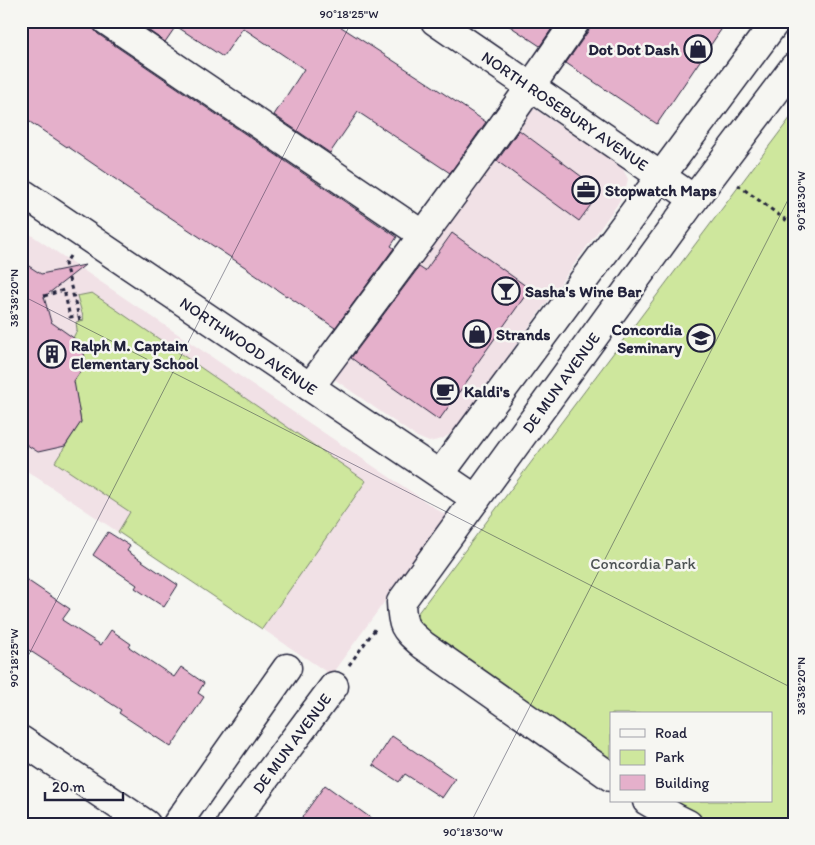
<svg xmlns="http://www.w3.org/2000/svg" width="815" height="845" font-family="Itim,sans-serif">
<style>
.built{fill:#f1e1e6}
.green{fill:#cee79d;stroke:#78846c}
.building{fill:#e5b0cb;stroke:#22223b}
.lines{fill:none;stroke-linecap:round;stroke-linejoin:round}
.minor-casing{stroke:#22223b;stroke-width:31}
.path{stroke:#22223b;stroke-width:3;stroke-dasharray:4 4;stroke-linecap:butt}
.minor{stroke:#f6f6f2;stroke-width:28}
.ticks{fill:none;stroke:#22223b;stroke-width:1;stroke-opacity:0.45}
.labels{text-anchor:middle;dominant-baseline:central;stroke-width:5;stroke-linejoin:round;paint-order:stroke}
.poi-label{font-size:16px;font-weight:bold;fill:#22223b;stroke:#f6f6f2;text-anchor:start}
.street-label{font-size:16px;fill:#22223b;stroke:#f6f6f2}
.park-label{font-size:16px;fill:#4d5354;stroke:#f6f6f2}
.neatline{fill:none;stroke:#22223b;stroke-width:2}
.ticks-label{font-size:12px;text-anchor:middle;fill:#22223b}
</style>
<rect width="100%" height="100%" fill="#f6f6f2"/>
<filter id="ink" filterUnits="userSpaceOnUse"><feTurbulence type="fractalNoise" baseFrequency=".02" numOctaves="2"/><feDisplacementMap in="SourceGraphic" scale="10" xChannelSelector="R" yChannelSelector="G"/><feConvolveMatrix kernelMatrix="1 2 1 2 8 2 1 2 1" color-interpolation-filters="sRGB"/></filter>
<g filter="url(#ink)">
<!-- built -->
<g class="built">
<polygon points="529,105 622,167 628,179 625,191 617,205 453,432 442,439 429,442 415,436 327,374"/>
<polygon points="21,228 447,516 331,675 21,467"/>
</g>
<!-- green -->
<g class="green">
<polygon points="794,113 794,824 688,824 651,801 771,801 771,714 611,714 611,773 405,630"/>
<polygon points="92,293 366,481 262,629 118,532 130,512 55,462 81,422 76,394 69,388 73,338 77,330 76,322 84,320 77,296"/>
</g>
<!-- building -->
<g class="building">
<polygon points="21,21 92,21 93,28 98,34 397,237 391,246 394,248 335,328 286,295 286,296 248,270 248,269 123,186 124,185 67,146 67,147 21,116"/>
<polygon points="135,21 332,21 431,85 486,122 450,173 358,112 330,153 274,115 304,69 243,28 223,57 176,26 165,42"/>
<polygon points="502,21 557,21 540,46"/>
<polygon points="591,21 727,21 657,124 566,63 589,30"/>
<polygon points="519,130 601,191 579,221 497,161"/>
<polygon points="452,233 530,289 473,369 475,370 439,420 351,358 419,267 425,271"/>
<polygon points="21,261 41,274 85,265 44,297 51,322 82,344 86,363 74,381 81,422 65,446 38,452 21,441"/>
<polygon points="108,532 130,546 127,551 178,585 164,607 135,588 137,585 93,555"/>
<polygon points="21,576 70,609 62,620 101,645 111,630 131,644 129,647 174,677 181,667 204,683 198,693 204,697 171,747 119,713 121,710 21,645"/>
<polygon points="392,736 455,779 442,798 405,774 399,782 373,765"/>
<polygon points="325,785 379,824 297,824"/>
</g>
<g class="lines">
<!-- minor casing -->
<g class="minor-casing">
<g id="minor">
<polyline points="107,21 423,235"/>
<path id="s1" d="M 435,21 L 694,199"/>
<path id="s2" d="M 21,192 L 476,499"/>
<path d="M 310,387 C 400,266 491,146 576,21"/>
<polyline points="440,474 776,21"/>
<polyline points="21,740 146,824"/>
<path id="s3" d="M 611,777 L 423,645 C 404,628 402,628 401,602 L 694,199 L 794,67"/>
<polyline points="647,801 676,818 688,824"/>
<polyline points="177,824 287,668"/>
<path id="s4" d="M 231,824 L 334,686"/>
</g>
</g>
<!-- path -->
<g class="path">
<polyline points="738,185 794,226"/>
<polyline points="70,256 65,264 80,321"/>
<polyline points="44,296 64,290 70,317 78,316"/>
<polyline points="349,665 376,628"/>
</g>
<!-- minor -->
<use href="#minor" class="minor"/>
</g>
</g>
<!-- ticks -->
<path class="ticks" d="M 21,295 L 794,689M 21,670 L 352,21M 470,824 L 794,188"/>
<!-- icons -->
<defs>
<g id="shop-ring" transform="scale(1.4375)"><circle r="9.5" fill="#f6f6f2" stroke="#22223b" stroke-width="1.5"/><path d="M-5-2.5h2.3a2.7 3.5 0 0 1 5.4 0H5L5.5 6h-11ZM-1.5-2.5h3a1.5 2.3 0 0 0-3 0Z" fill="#22223b"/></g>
<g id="office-ring" transform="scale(1.4375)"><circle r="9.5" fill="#f6f6f2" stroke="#22223b" stroke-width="1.5"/><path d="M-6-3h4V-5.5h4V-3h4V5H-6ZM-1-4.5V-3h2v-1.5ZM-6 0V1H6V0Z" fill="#22223b"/></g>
<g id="bar-ring" transform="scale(1.4375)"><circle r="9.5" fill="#f6f6f2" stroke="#22223b" stroke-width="1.5"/><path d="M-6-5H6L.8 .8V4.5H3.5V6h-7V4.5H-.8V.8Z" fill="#22223b"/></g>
<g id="university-ring" transform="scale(1.4375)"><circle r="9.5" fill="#f6f6f2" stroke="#22223b" stroke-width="1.5"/><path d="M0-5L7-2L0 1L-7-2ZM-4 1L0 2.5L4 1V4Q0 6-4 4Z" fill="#22223b"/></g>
<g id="building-ring" transform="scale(1.4375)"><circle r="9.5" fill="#f6f6f2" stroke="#22223b" stroke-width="1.5"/><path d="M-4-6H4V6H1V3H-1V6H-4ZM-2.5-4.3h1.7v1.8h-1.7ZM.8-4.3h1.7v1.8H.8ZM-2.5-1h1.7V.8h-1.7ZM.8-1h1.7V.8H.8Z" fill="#22223b"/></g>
<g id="cafe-ring" transform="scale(1.4375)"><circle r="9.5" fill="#f6f6f2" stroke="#22223b" stroke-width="1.5"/><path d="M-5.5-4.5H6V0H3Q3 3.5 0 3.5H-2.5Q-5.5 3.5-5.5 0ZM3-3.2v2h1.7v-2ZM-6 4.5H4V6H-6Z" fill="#22223b"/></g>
</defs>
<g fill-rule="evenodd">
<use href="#shop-ring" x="698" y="49"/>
<use href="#office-ring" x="586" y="190"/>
<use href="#bar-ring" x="506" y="291"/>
<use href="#shop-ring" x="477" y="334"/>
<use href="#university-ring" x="701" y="338"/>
<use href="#building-ring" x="52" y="354"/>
<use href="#cafe-ring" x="445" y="391"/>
</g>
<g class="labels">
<!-- poi labels -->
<g class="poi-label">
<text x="679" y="49" text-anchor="end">Dot Dot Dash</text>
<text x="605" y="190">Stopwatch Maps</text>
<text x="525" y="291">Sasha's Wine Bar</text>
<text x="682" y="329" text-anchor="end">Concordia<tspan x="682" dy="18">Seminary</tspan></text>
<text x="496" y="334">Strands</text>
<text x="71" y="345">Ralph M. Captain<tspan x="71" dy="18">Elementary School</tspan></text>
<text x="464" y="391">Kaldi's</text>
</g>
<!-- street labels -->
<g class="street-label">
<text stroke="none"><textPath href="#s1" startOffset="158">NORTH ROSEBURY AVENUE</textPath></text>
<text stroke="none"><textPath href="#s2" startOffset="275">NORTHWOOD AVENUE</textPath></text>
<text stroke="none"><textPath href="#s3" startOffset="552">DE MUN AVENUE</textPath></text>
<text stroke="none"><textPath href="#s4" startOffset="101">DE MUN AVENUE</textPath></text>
</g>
<!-- park labels -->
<g class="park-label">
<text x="643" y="563">Concordia Park</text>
</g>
</g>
<!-- margin -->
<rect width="815" height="845" fill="none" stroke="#f6f6f2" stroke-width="55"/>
<!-- legend -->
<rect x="610" y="712" width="162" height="90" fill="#f6f6f2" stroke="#a1a1a9"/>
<rect x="620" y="729" width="25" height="8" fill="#f6f6f2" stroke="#a1a1a9"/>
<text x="655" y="738" font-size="15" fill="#22223b">Road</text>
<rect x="620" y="750" width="25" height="15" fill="#cee79d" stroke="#a1a1a9"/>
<text x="655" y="762" font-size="15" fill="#22223b">Park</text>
<rect x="620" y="775" width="25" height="15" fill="#e5b0cb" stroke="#a1a1a9"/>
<text x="655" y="788" font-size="15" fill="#22223b">Building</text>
<!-- scale -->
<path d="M45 792v8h78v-8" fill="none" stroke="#22223b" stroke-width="2.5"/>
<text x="52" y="792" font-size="15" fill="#22223b" stroke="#f6f6f2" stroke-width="4" paint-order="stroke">20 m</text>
<rect x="28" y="28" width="760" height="790" class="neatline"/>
<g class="ticks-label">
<text x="349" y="18">90°18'25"W</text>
<text transform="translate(801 201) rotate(-90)" y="4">90°18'30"W</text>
<text transform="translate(14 298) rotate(-90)" y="4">38°38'20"N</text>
<text transform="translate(14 658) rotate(-90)" y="4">90°18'25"W</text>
<text transform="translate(801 686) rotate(-90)" y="4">38°38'20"N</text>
<text x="473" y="836">90°18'30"W</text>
</g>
</svg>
